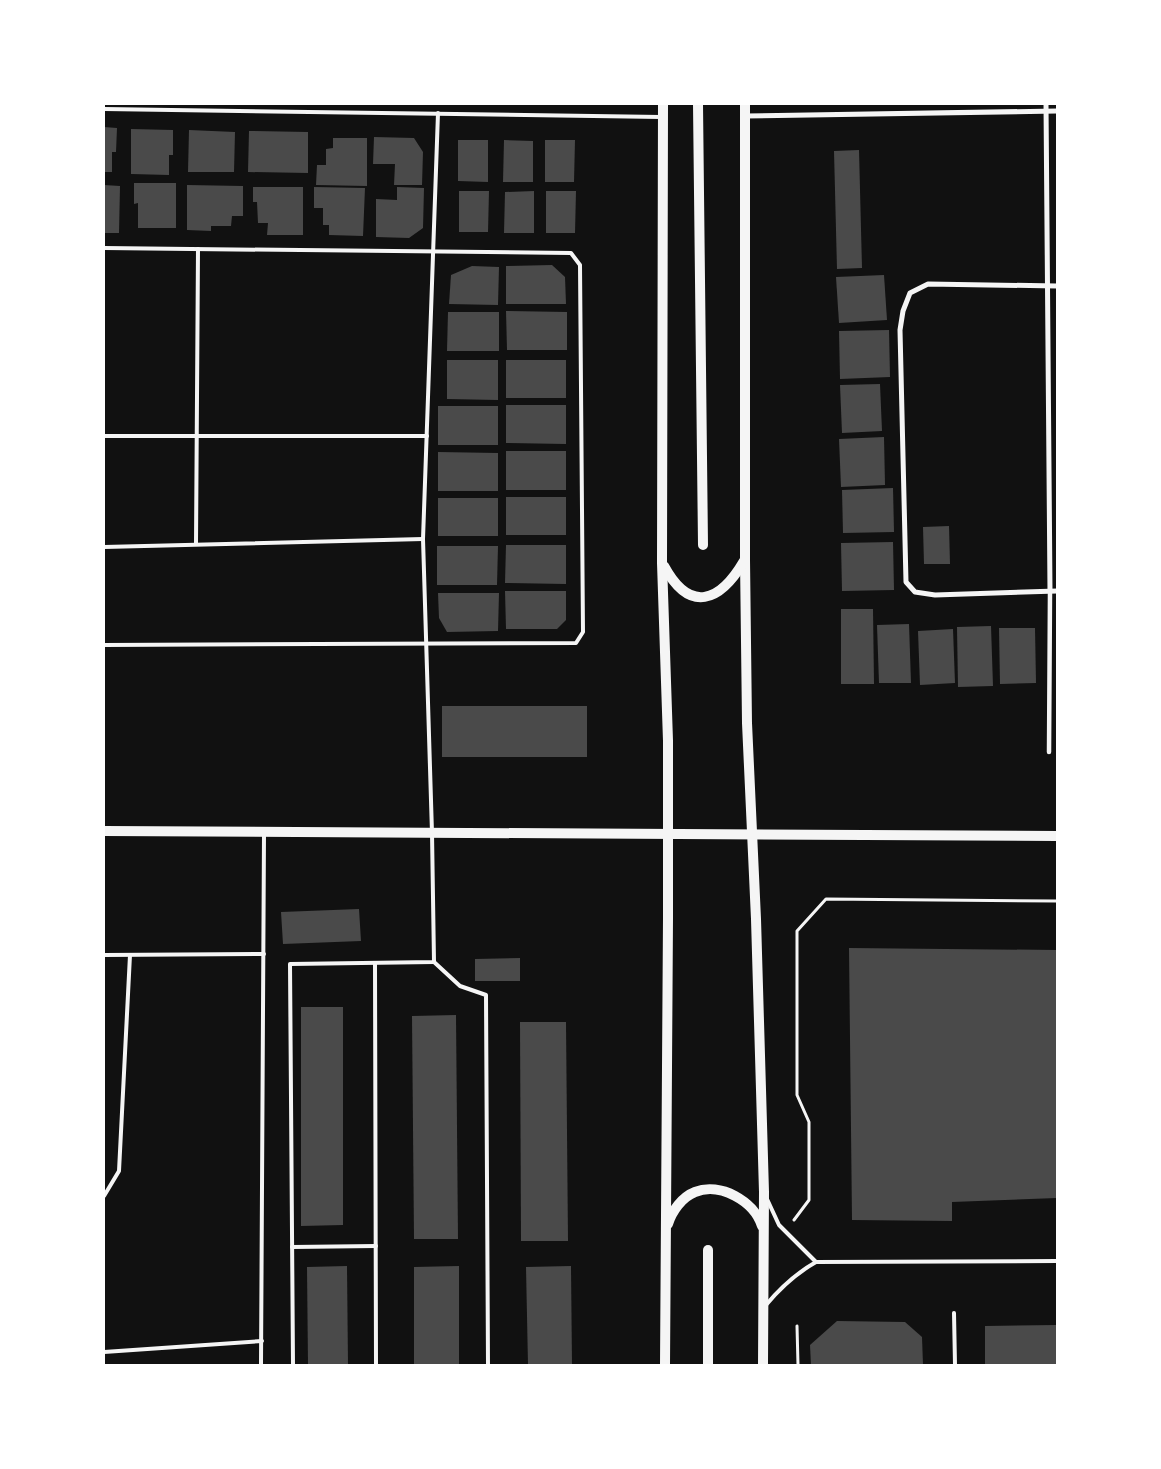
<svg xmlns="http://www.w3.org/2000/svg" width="1161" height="1469" font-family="Raleway,sans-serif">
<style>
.building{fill:#4a4a4a}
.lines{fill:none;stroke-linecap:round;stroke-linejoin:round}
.path{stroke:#f5f5f5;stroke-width:3}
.service{stroke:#f5f5f5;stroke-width:4}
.pedestrian{stroke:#f5f5f5;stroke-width:4.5}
.minor{stroke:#f5f5f5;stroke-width:5}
.secondary{stroke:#f5f5f5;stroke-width:10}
</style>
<rect width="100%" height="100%" fill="#111"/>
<!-- building -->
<g class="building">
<polygon points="104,127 117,128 116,152 112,152 112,172 104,172"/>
<polygon points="131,129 173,130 173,155 169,155 169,175 131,174"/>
<polygon points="189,130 235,132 234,172 188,172"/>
<polygon points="249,131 308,132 308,173 248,172"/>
<polygon points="374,137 414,138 423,152 422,185 394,185 395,164 373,164"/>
<polygon points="333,138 367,138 367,186 316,185 317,165 326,165 326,149 333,148"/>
<polygon points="458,140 488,140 488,182 458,181"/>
<polygon points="504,140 533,141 533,182 503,182"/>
<polygon points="545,140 575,140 574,182 545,182"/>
<polygon points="859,150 862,268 837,269 834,151"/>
<polygon points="134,183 176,183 176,228 138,228 138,203 134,204"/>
<polygon points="104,185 120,186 119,233 104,233"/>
<polygon points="187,185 243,186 243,216 232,216 231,226 211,226 211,231 187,230"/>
<polygon points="253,187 303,187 303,235 267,235 268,223 258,223 257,202 253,202"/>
<polygon points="314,187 365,188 363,236 329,235 329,225 323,225 323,208 314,208"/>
<polygon points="397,187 424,188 423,228 409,238 376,237 376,199 397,200"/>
<polygon points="459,191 489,191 488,232 459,232"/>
<polygon points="534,191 534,233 504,233 505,192"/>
<polygon points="546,191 576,191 575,233 546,233"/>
<polygon points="552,265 565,277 566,304 506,304 506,266"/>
<polygon points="472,266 499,267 498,305 449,304 451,275"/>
<polygon points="884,275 887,320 839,323 836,277"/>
<polygon points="506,311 567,312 567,350 507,350"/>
<polygon points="448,312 499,312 499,351 447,351"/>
<polygon points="889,330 890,377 840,379 839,331"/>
<polygon points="447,360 498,360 498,400 447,399"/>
<rect x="506" y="360" width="60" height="38"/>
<polygon points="880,384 882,431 842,433 840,385"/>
<polygon points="506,405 566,405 566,444 506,443"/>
<rect x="438" y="406" width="60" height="39"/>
<polygon points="884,437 885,485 841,487 839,439"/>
<rect x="506" y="451" width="60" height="39"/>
<polygon points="438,452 498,453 498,491 438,491"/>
<polygon points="893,488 894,532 843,533 842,490"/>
<rect x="506" y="497" width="60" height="38"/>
<rect x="438" y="498" width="60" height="38"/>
<polygon points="949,526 950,564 924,564 923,527"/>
<polygon points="893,542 894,590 842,591 841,543"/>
<polygon points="506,545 566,545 566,584 505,583"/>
<polygon points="437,546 498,546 497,585 437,585"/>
<polygon points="505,591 566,591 566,620 557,629 506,629"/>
<polygon points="438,593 499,593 498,631 447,632 439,618"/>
<polygon points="841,609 873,609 874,684 841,684"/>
<polygon points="909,624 911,683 879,683 877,625"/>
<polygon points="991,626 993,686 958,687 957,627"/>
<polygon points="999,628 1035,628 1036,683 1000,684"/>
<polygon points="953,629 955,683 920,685 918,631"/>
<rect x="442" y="706" width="145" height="51"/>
<polygon points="359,909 361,941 283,944 281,912"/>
<polygon points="849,948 1057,950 1057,1198 952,1202 952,1221 852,1220"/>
<polygon points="520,958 520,981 475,981 475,959"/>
<polygon points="301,1007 343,1007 343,1225 301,1226"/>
<polygon points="456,1015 458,1239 414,1239 412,1016"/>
<polygon points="520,1022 566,1022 568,1241 521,1241"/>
<polygon points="347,1266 348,1365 308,1365 307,1267"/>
<polygon points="459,1266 459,1365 414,1365 414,1267"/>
<polygon points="571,1266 572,1365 528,1365 526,1267"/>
<polygon points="837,1321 905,1322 922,1337 923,1365 811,1365 810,1345"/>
<polygon points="1057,1325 1057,1365 985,1365 985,1326"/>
</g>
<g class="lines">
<!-- path -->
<g class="path">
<polyline points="794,1220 809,1200 809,1122 797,1095 797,931 826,899 1057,901"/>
<polyline points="797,1326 798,1365"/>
</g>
<!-- service -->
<g class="service">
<polyline points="104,109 661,117"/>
<polyline points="104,248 571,253 580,265 583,632 576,643 104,645"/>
<polyline points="104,436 427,436"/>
<polyline points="196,544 198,249"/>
<polyline points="104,547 423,539"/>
<polyline points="104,955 264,954"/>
<polyline points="434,962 460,986 486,995 488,1365"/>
<polyline points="375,963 376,1365"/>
<polyline points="104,1196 119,1171 130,955"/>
<polyline points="767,1199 779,1225 816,1262"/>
<polyline points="292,1247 376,1246"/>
<path d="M 766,1305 C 781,1287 795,1274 816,1262 L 1057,1261"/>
<polyline points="954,1313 955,1365"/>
<polyline points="104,1352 262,1341"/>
<polyline points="261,1365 264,834"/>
<polyline points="293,1365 290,964 434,962 432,833 423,539 438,113"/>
</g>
<!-- pedestrian -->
<polyline class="pedestrian" points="1049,752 1050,591"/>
<!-- minor -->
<g class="minor">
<polyline points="1046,104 1050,591"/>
<polyline points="745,116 1057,111"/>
<polyline points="1057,286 928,284 910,293 903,311 900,330 906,582 915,592 935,595 1057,591"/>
</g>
<!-- secondary -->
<g class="secondary">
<polyline points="663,104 662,563 668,741 668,918 665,1365"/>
<polyline points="698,104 703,545"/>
<polyline points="745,104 745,560 747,723 756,919 764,1192 763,1365"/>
<path d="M 664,566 C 690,614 720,602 744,561"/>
<polyline points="104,831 1057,836"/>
<path d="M 668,1224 C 672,1211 682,1197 695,1192 C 720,1182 754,1201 762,1226"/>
<polyline points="708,1365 708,1250"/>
</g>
</g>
<!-- border -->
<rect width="1161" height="1469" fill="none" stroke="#ffffff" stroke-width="210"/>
</svg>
